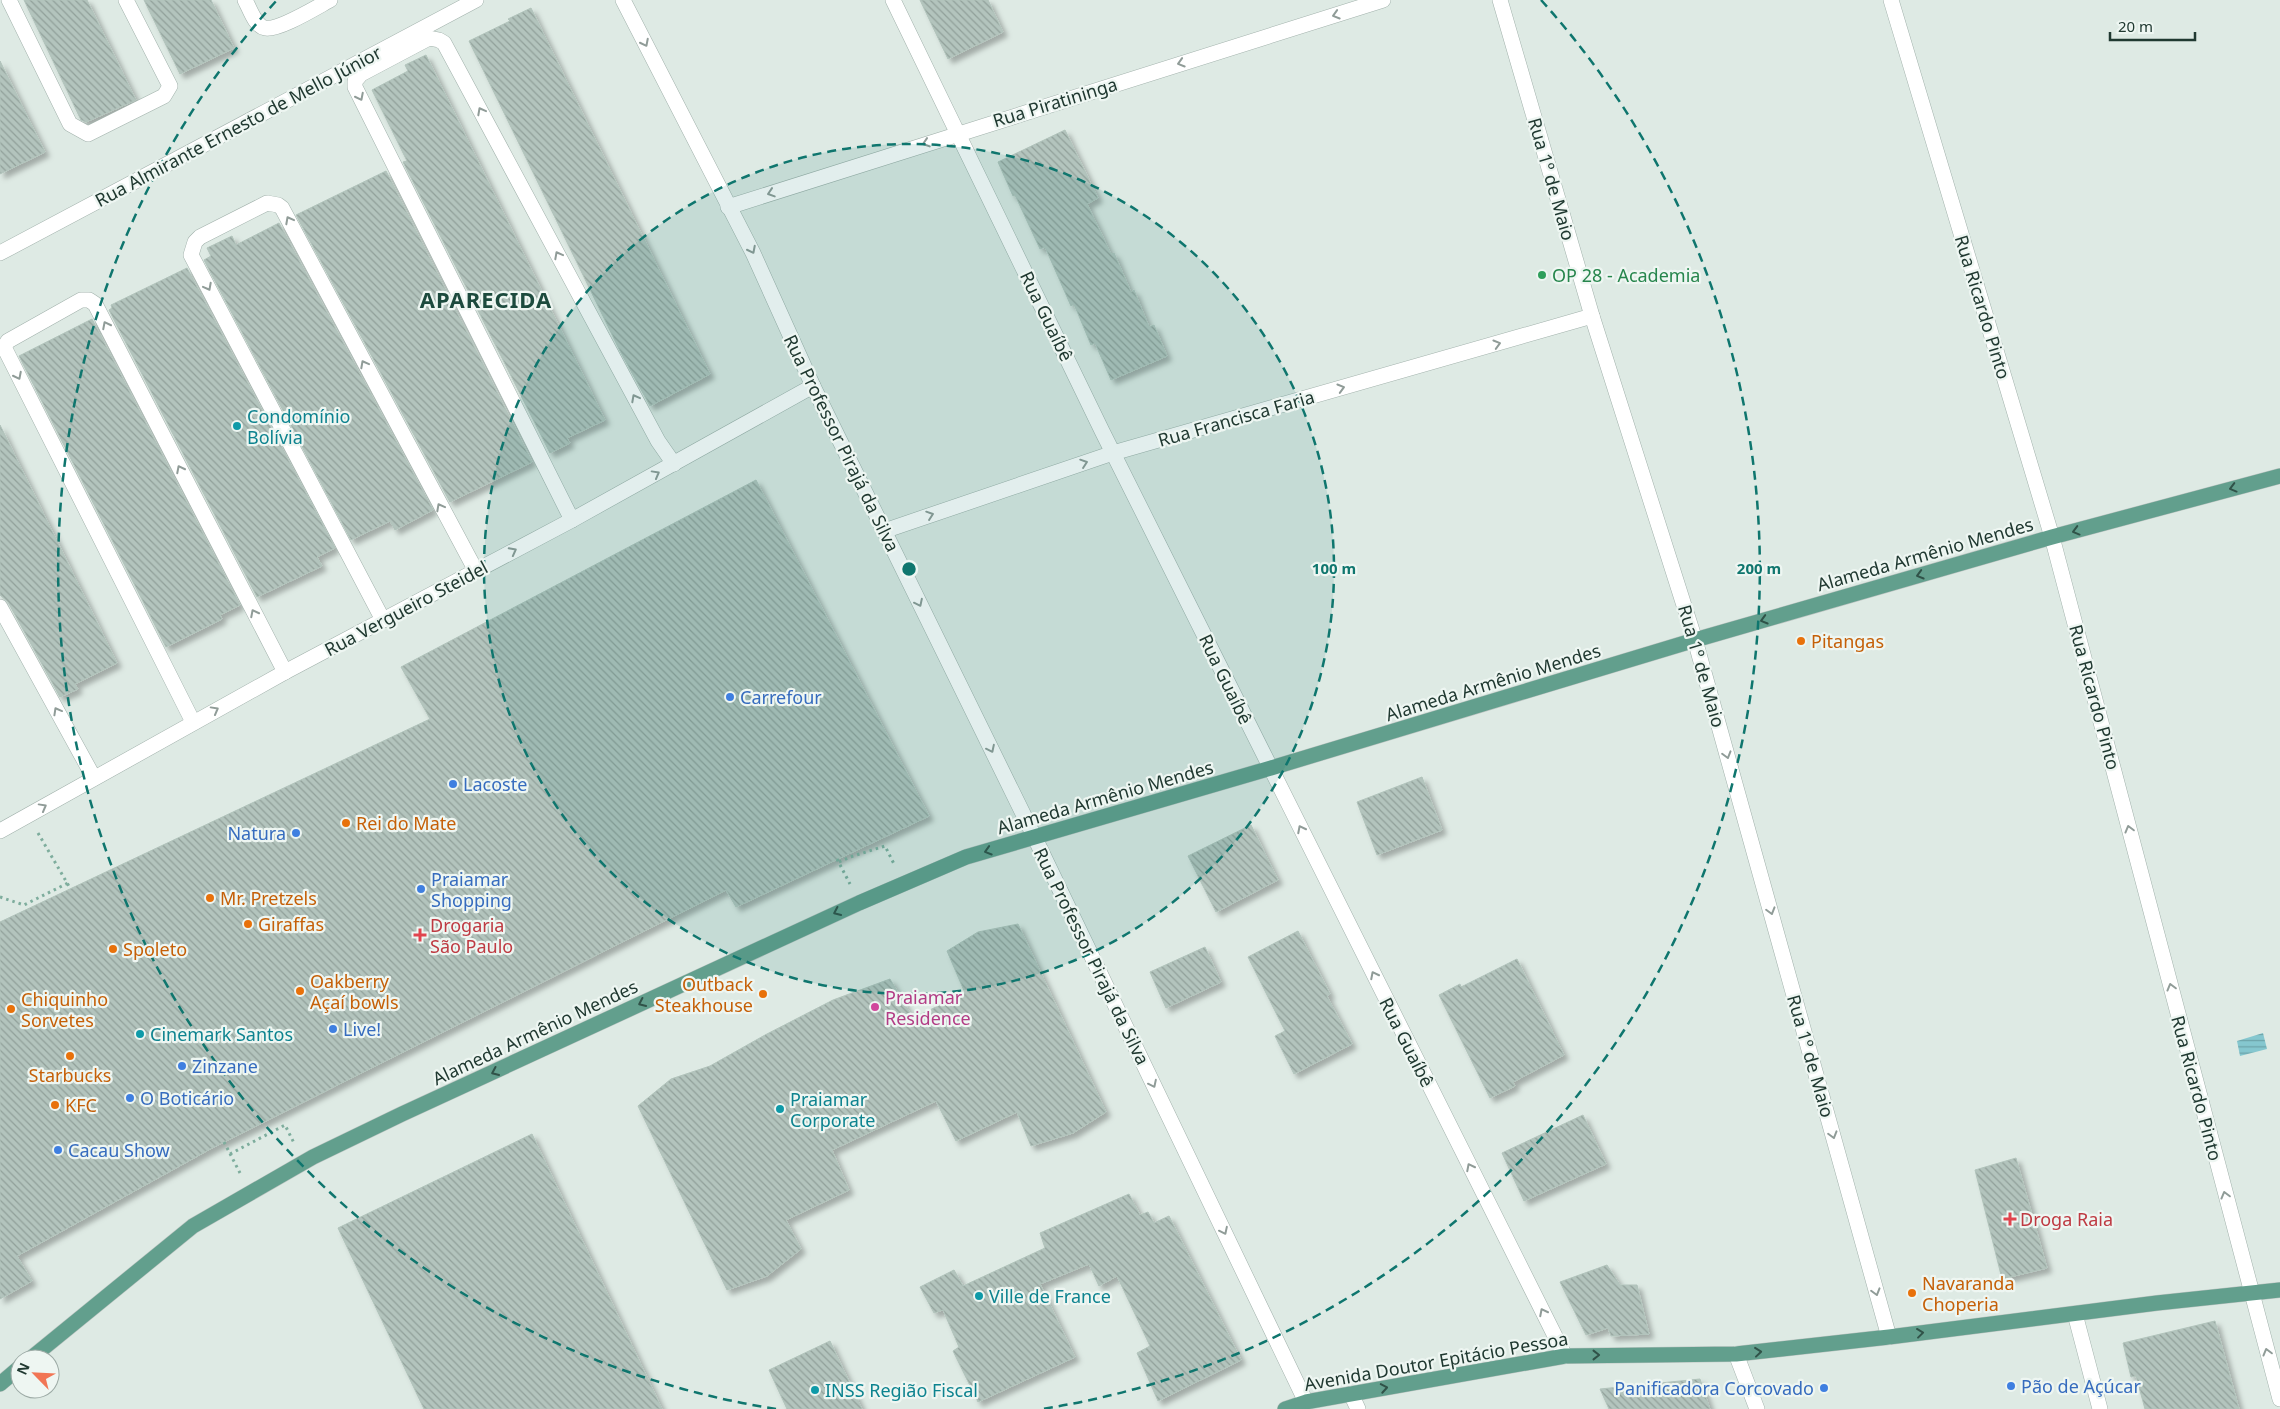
<svg xmlns="http://www.w3.org/2000/svg" width="2280" height="1409" font-family="'Noto Sans',sans-serif">
<style>
.water{fill:url(#water-rules)}
.building{fill:url(#building-back-hatch);stroke:#b1c3bb;filter:url(#shadow)}
.lines{fill:none;stroke-linecap:round;stroke-linejoin:round}
.minor-casing{stroke:#a1b1ab;stroke-width:16}
.major-casing{stroke:#bcc4c1;stroke-width:16}
.path{stroke:#7ead9d;stroke-width:3;stroke-dasharray:2.5 4;stroke-linecap:butt}
.minor{stroke:#fff;stroke-width:15}
.major{stroke:#629f8d;stroke-width:15}
.oneway{stroke:#909c98}
.oneway2{stroke:#305248}
.ring{fill:none;stroke:#0f766e;stroke-width:2.5;stroke-dasharray:9 6}
.leisure-dot{fill:#2e9e5b;stroke:#eef6f2;stroke-width:2}
.culture-dot{fill:#0f9aa8;stroke:#eef6f2;stroke-width:2}
.food-dot{fill:#e8710a;stroke:#eef6f2;stroke-width:2}
.shop-dot{fill:#3f7fe0;stroke:#eef6f2;stroke-width:2}
.health-dot{fill:#e0444e;stroke:#eef6f2;stroke-width:2}
.hotel-dot{fill:#d1479c;stroke:#eef6f2;stroke-width:2}
.labels{text-anchor:middle;dominant-baseline:central;stroke-width:4.5;stroke-linejoin:round;paint-order:stroke}
.street-label{font-size:18px;fill:#203931;stroke:#eef6f2}
.leisure-label{font-size:18px;fill:#27864d;stroke:#eef6f2;text-anchor:start}
.culture-label{font-size:18px;fill:#0d838f;stroke:#eef6f2;text-anchor:start}
.food-label{font-size:18px;fill:#c56008;stroke:#eef6f2;text-anchor:start}
.shop-label{font-size:18px;fill:#366cbe;stroke:#eef6f2;text-anchor:start}
.health-label{font-size:18px;fill:#be3a42;stroke:#eef6f2;text-anchor:start}
.hotel-label{font-size:18px;fill:#b23c85;stroke:#eef6f2;text-anchor:start}
.district-label{font-size:22px;font-weight:bold;letter-spacing:1px;fill:#1c4a3d;stroke:#eef6f2}
.centre{fill:#0f766e;stroke:#eef6f2;stroke-width:2.5}
.ring-label{font-size:15px;text-anchor:middle;font-weight:bold;fill:#0f766e;stroke:#eef6f2;stroke-width:4.5;stroke-linejoin:round;paint-order:stroke}
</style>
<defs>
<pattern id="water-rules" width="6" height="5" patternUnits="userSpaceOnUse" patternTransform="scale(1.25)"><rect width="6" height="5" fill="#85c7cf"/><path d="M0 2.5h6" fill="none" stroke="#6ca3a9"/></pattern>
<pattern id="building-back-hatch" width="6" height="6" patternUnits="userSpaceOnUse" patternTransform="scale(1.25)"><rect width="6" height="6" fill="#b3c4bd"/><path d="M-1 5l2 2M0 0l6 6M5-1l2 2" fill="none" stroke="#91a09a"/></pattern>
<filter id="shadow"><feDropShadow dx="4.5" dy="4.5" stdDeviation="2.5" flood-color="#0004"/></filter>
</defs>
<rect width="100%" height="100%" fill="#deeae4"/>
<!-- water -->
<polygon class="water" points="2263,1033 2267,1049 2240,1056 2237,1041"/>
<!-- building -->
<g class="building">
<polygon points="24,0 87,0 136,100 86,122 81,120"/>
<polygon points="144,0 211,0 234,48 180,74"/>
<polygon points="920,0 988,0 1003,32 948,59"/>
<polygon points="531,8 710,374 650,406 620,351 469,41 510,21 508,19"/>
<polygon points="426,55 605,420 567,438 570,443 550,453 403,162 407,161 372,90 408,71 405,65"/>
<polygon points="0,61 45,152 0,174"/>
<polygon points="1065,130 1098,198 1087,204 1111,254 1114,253 1131,292 1134,290 1149,327 1154,325 1167,356 1111,380 1095,343 1091,345 1074,304 1071,306 1045,247 1040,249 1015,195 1013,196 998,162"/>
<polygon points="386,171 532,462 450,502 296,215"/>
<polygon points="279,223 433,510 395,530 390,521 351,540 204,260 211,256 207,248 232,236 236,245"/>
<polygon points="187,268 335,548 317,557 322,566 257,597 109,310 112,308 111,305"/>
<polygon points="92,319 240,605 220,615 222,619 166,647 19,356"/>
<polygon points="0,425 117,663 75,684 78,689 60,697 8,602 0,595"/>
<polygon points="756,480 929,816 736,907 726,890 212,1148 17,1256 32,1281 0,1299 0,922 430,719 401,667"/>
<polygon points="1422,777 1442,830 1377,855 1357,802"/>
<polygon points="1251,825 1278,880 1216,912 1188,856"/>
<polygon points="1018,924 1106,1112 1073,1133 1031,1146 1017,1112 956,1141 936,1101 832,1150 849,1190 786,1220 801,1249 767,1276 727,1290 638,1106 671,1079 710,1066 765,1035 833,1000 890,979 913,1018 965,993 947,951 978,932"/>
<polygon points="1298,931 1330,994 1327,996 1352,1044 1294,1074 1275,1036 1285,1031 1248,957"/>
<polygon points="1205,947 1221,982 1166,1008 1150,972"/>
<polygon points="1517,959 1564,1055 1513,1082 1515,1086 1490,1098 1439,995 1460,984 1461,987"/>
<polygon points="1583,1115 1606,1164 1524,1201 1502,1153"/>
<polygon points="532,1134 662,1409 424,1409 338,1228"/>
<polygon points="2016,1158 2047,1268 2002,1279 1975,1170"/>
<polygon points="1129,1194 1140,1215 1148,1212 1154,1223 1169,1216 1241,1360 1158,1401 1137,1353 1150,1346 1117,1276 1099,1286 1089,1264 1040,1284 1075,1357 978,1402 953,1351 959,1347 943,1310 934,1313 920,1287 954,1270 963,1286 1045,1248 1040,1233"/>
<polygon points="1607,1265 1620,1285 1637,1285 1649,1334 1611,1336 1608,1328 1586,1335 1560,1282"/>
<polygon points="2215,1321 2239,1409 2145,1409 2136,1376 2131,1377 2123,1343"/>
<polygon points="830,1341 862,1409 787,1409 769,1370"/>
<polygon points="1700,1379 1710,1409 1609,1409 1600,1389"/>
</g>
<g class="lines">
<!-- minor casing -->
<g class="minor-casing">
<g id="minor">
<polyline points="9,0 70,124 88,134 164,96 170,86 126,0"/>
<path d="M 245,0 C 250,9 255,26 265,28 C 278,31 317,7 330,0"/>
<polyline points="623,0 753,253 813,386 1034,836 1306,1402"/>
<polyline points="893,0 1102,431 1565,1356"/>
<polyline points="1500,0 1592,316 1695,640 1889,1337"/>
<polyline points="1891,0 2052,537 2280,1399"/>
<polyline points="728,207 1383,0"/>
<polyline points="0,253 476,0"/>
<polyline points="572,520 355,87 355,81 361,74 429,38 439,40 444,43 658,441 674,464"/>
<polyline points="884,531 1113,453 1592,316"/>
<polyline points="0,607 94,778"/>
<polyline points="383,620 191,255 195,242 200,237 267,203 278,205 282,208 476,571"/>
<polyline points="193,722 4,347 8,341 81,300 89,300 95,304 285,672"/>
<polyline points="0,831 285,672 572,520 813,386"/>
<polyline points="2075,1314 2100,1409"/>
<polyline points="1736,1354 1757,1409"/>
<polyline points="1351,1394 1358,1409"/>
</g>
</g>
<!-- major casing -->
<g class="major-casing">
<g id="major">
<polyline points="30,1359 193,1226 313,1157 402,1114 859,903 966,857 1271,768 1695,640 2052,537 2280,476"/>
<polyline points="0,1384 20,1367"/>
<polyline points="1285,1409 1306,1402 1565,1356 1736,1354 1889,1337 2157,1303 2280,1290"/>
</g>
</g>
<!-- path -->
<g class="path">
<polyline points="38,833 70,888"/>
<polyline points="837,859 850,884"/>
<polyline points="839,862 850,857 885,846 894,864"/>
<polyline points="0,897 24,905 68,883"/>
<polyline points="224,1142 240,1173"/>
<polyline points="230,1154 285,1125 294,1143"/>
</g>
<!-- minor -->
<use href="#minor" class="minor"/>
<!-- major -->
<use href="#major" class="major"/>
</g>
<!-- one-way arrows -->
<defs><path id="oneway-chevron" d="M-2-3.5L2.5 0L-2 3.5" fill="none" stroke-width="1.6" stroke-linecap="round" stroke-linejoin="round" transform="scale(1.25)"/></defs>
<g class="oneway">
<use href="#oneway-chevron" transform="translate(1336 15) rotate(163)"/>
<use href="#oneway-chevron" transform="translate(645 43) rotate(63)"/>
<use href="#oneway-chevron" transform="translate(1181 63) rotate(163)"/>
<use href="#oneway-chevron" transform="translate(360 97) rotate(63)"/>
<use href="#oneway-chevron" transform="translate(481 111) rotate(-118)"/>
<use href="#oneway-chevron" transform="translate(926 143) rotate(162)"/>
<use href="#oneway-chevron" transform="translate(771 193) rotate(162)"/>
<use href="#oneway-chevron" transform="translate(289 220) rotate(-118)"/>
<use href="#oneway-chevron" transform="translate(752 250) rotate(63)"/>
<use href="#oneway-chevron" transform="translate(558 255) rotate(-118)"/>
<use href="#oneway-chevron" transform="translate(208 287) rotate(62)"/>
<use href="#oneway-chevron" transform="translate(106 325) rotate(-117)"/>
<use href="#oneway-chevron" transform="translate(1497 344) rotate(-16)"/>
<use href="#oneway-chevron" transform="translate(364 364) rotate(-118)"/>
<use href="#oneway-chevron" transform="translate(18 376) rotate(63)"/>
<use href="#oneway-chevron" transform="translate(1341 388) rotate(-16)"/>
<use href="#oneway-chevron" transform="translate(635 398) rotate(-118)"/>
<use href="#oneway-chevron" transform="translate(1084 463) rotate(-19)"/>
<use href="#oneway-chevron" transform="translate(180 469) rotate(-117)"/>
<use href="#oneway-chevron" transform="translate(656 474) rotate(-29)"/>
<use href="#oneway-chevron" transform="translate(440 507) rotate(-118)"/>
<use href="#oneway-chevron" transform="translate(930 515) rotate(-19)"/>
<use href="#oneway-chevron" transform="translate(513 551) rotate(-28)"/>
<use href="#oneway-chevron" transform="translate(919 603) rotate(64)"/>
<use href="#oneway-chevron" transform="translate(254 613) rotate(-117)"/>
<use href="#oneway-chevron" transform="translate(215 710) rotate(-29)"/>
<use href="#oneway-chevron" transform="translate(57 711) rotate(-119)"/>
<use href="#oneway-chevron" transform="translate(991 749) rotate(64)"/>
<use href="#oneway-chevron" transform="translate(1727 755) rotate(74)"/>
<use href="#oneway-chevron" transform="translate(43 807) rotate(-29)"/>
<use href="#oneway-chevron" transform="translate(1301 829) rotate(-117)"/>
<use href="#oneway-chevron" transform="translate(2129 829) rotate(-105)"/>
<use href="#oneway-chevron" transform="translate(1771 911) rotate(74)"/>
<use href="#oneway-chevron" transform="translate(1374 975) rotate(-117)"/>
<use href="#oneway-chevron" transform="translate(2171 987) rotate(-105)"/>
<use href="#oneway-chevron" transform="translate(1153 1084) rotate(64)"/>
<use href="#oneway-chevron" transform="translate(1833 1135) rotate(74)"/>
<use href="#oneway-chevron" transform="translate(1470 1167) rotate(-117)"/>
<use href="#oneway-chevron" transform="translate(2225 1195) rotate(-105)"/>
<use href="#oneway-chevron" transform="translate(1224 1231) rotate(64)"/>
<use href="#oneway-chevron" transform="translate(1876 1292) rotate(74)"/>
<use href="#oneway-chevron" transform="translate(1543 1312) rotate(-117)"/>
<use href="#oneway-chevron" transform="translate(2267 1352) rotate(-105)"/>
</g>
<g class="oneway2">
<use href="#oneway-chevron" transform="translate(2233 488) rotate(165)"/>
<use href="#oneway-chevron" transform="translate(2076 531) rotate(165)"/>
<use href="#oneway-chevron" transform="translate(1920 575) rotate(164)"/>
<use href="#oneway-chevron" transform="translate(1764 620) rotate(164)"/>
<use href="#oneway-chevron" transform="translate(988 851) rotate(163)"/>
<use href="#oneway-chevron" transform="translate(837 912) rotate(155)"/>
<use href="#oneway-chevron" transform="translate(642 1003) rotate(155)"/>
<use href="#oneway-chevron" transform="translate(495 1072) rotate(156)"/>
<use href="#oneway-chevron" transform="translate(1920 1333) rotate(-7)"/>
<use href="#oneway-chevron" transform="translate(1758 1352) rotate(-6)"/>
<use href="#oneway-chevron" transform="translate(1596 1355)"/>
<use href="#oneway-chevron" transform="translate(1384 1388) rotate(-10)"/>
</g>
<!-- distance rings -->
<circle cx="909" cy="569" r="425" fill="#0f766e" fill-opacity=".12"/>
<g class="ring">
<circle cx="909" cy="569" r="425"/>
<path d="M776 1409A850 850 0 0 1 277 0M1541 0A850 850 0 0 1 1042 1409"/>
</g>
<!-- markers -->
<circle class="leisure-dot" cx="1542" cy="275" r="5"/>
<g class="culture-dot">
<circle cx="237" cy="426" r="5"/>
<circle cx="140" cy="1034" r="5"/>
<circle cx="780" cy="1109" r="5"/>
<circle cx="979" cy="1296" r="5"/>
<circle cx="815" cy="1390" r="5"/>
</g>
<g class="food-dot">
<circle cx="1801" cy="641" r="5"/>
<circle cx="346" cy="823" r="5"/>
<circle cx="210" cy="898" r="5"/>
<circle cx="248" cy="924" r="5"/>
<circle cx="113" cy="949" r="5"/>
<circle cx="300" cy="991" r="5"/>
<circle cx="763" cy="994" r="5"/>
<circle cx="11" cy="1009" r="5"/>
<circle cx="70" cy="1056" r="5"/>
<circle cx="55" cy="1105" r="5"/>
<circle cx="1912" cy="1293" r="5"/>
</g>
<g class="shop-dot">
<circle cx="730" cy="697" r="5"/>
<circle cx="453" cy="784" r="5"/>
<circle cx="296" cy="833" r="5"/>
<circle cx="421" cy="889" r="5"/>
<circle cx="333" cy="1029" r="5"/>
<circle cx="182" cy="1066" r="5"/>
<circle cx="130" cy="1098" r="5"/>
<circle cx="58" cy="1150" r="5"/>
<circle cx="2011" cy="1386" r="5"/>
<circle cx="1824" cy="1388" r="5"/>
</g>
<g class="health-dot">
<path d="M417.5 927.5h5v5h5v5h-5v5h-5v-5h-5v-5h5z"/>
<path d="M2007.5 1211.5h5v5h5v5h-5v5h-5v-5h-5v-5h5z"/>
</g>
<circle class="hotel-dot" cx="875" cy="1007" r="5"/>
<g class="labels">
<!-- street labels -->
<g class="street-label">
<text transform="translate(1055 102) rotate(-17)">Rua Piratininga</text>
<text transform="translate(238 126) rotate(-28)">Rua Almirante Ernesto de Mello Júnior</text>
<text transform="translate(1552 179) rotate(74)">Rua 1º de Maio</text>
<text transform="translate(1983 307) rotate(73)">Rua Ricardo Pinto</text>
<text transform="translate(1047 316) rotate(64)">Rua Guaíbê</text>
<text transform="translate(1236 418) rotate(-16)">Rua Francisca Faria</text>
<text transform="translate(842 443) rotate(64)">Rua Professor Pirajá da Silva</text>
<text transform="translate(1925 554) rotate(-16)">Alameda Armênio Mendes</text>
<text transform="translate(406 608) rotate(-28)">Rua Vergueiro Steidel</text>
<text transform="translate(1702 666) rotate(74)">Rua 1º de Maio</text>
<text transform="translate(1226 679) rotate(64)">Rua Guaíbê</text>
<text transform="translate(1493 682) rotate(-17)">Alameda Armênio Mendes</text>
<text transform="translate(2095 697) rotate(75)">Rua Ricardo Pinto</text>
<text transform="translate(1105 797) rotate(-16)">Alameda Armênio Mendes</text>
<text transform="translate(1092 956) rotate(64)">Rua Professor Pirajá da Silva</text>
<text transform="translate(535 1032) rotate(-25)">Alameda Armênio Mendes</text>
<text transform="translate(1407 1042) rotate(63)">Rua Guaíbê</text>
<text transform="translate(1811 1056) rotate(74)">Rua 1º de Maio</text>
<text transform="translate(2197 1088) rotate(75)">Rua Ricardo Pinto</text>
<text transform="translate(1436 1361) rotate(-10)">Avenida Doutor Epitácio Pessoa</text>
</g>
<!-- leisure labels -->
<g class="leisure-label">
<text x="1552" y="275">OP 28 - Academia</text>
</g>
<!-- culture labels -->
<g class="culture-label">
<text x="247" y="416">Condomínio<tspan x="247" dy="21">Bolívia</tspan></text>
<text x="150" y="1034">Cinemark Santos</text>
<text x="790" y="1099">Praiamar<tspan x="790" dy="21">Corporate</tspan></text>
<text x="989" y="1296">Ville de France</text>
<text x="825" y="1390">INSS Região Fiscal</text>
</g>
<!-- food labels -->
<g class="food-label">
<text x="1811" y="641">Pitangas</text>
<text x="356" y="823">Rei do Mate</text>
<text x="220" y="898">Mr. Pretzels</text>
<text x="258" y="924">Giraffas</text>
<text x="123" y="949">Spoleto</text>
<text x="310" y="981">Oakberry<tspan x="310" dy="21">Açaí bowls</tspan></text>
<text x="753" y="984" text-anchor="end">Outback<tspan x="753" dy="21">Steakhouse</tspan></text>
<text x="21" y="999">Chiquinho<tspan x="21" dy="21">Sorvetes</tspan></text>
<text x="70" y="1075" text-anchor="middle">Starbucks</text>
<text x="65" y="1105">KFC</text>
<text x="1922" y="1283">Navaranda<tspan x="1922" dy="21">Choperia</tspan></text>
</g>
<!-- shop labels -->
<g class="shop-label">
<text x="740" y="697">Carrefour</text>
<text x="463" y="784">Lacoste</text>
<text x="286" y="833" text-anchor="end">Natura</text>
<text x="431" y="879">Praiamar<tspan x="431" dy="21">Shopping</tspan></text>
<text x="343" y="1029">Live!</text>
<text x="192" y="1066">Zinzane</text>
<text x="140" y="1098">O Boticário</text>
<text x="68" y="1150">Cacau Show</text>
<text x="2021" y="1386">Pão de Açúcar</text>
<text x="1814" y="1388" text-anchor="end">Panificadora Corcovado</text>
</g>
<!-- health labels -->
<g class="health-label">
<text x="430" y="925">Drogaria<tspan x="430" dy="21">São Paulo</tspan></text>
<text x="2020" y="1219">Droga Raia</text>
</g>
<!-- hotel labels -->
<g class="hotel-label">
<text x="885" y="997">Praiamar<tspan x="885" dy="21">Residence</tspan></text>
</g>
<!-- district labels -->
<g class="district-label">
<text x="486" y="299">APARECIDA</text>
</g>
</g>
<circle cx="909" cy="569" r="8" class="centre"/>
<g class="ring-label">
<text x="1334" y="574">100 m</text>
<text x="1759" y="574">200 m</text>
</g>
<!-- north arrow -->
<g transform="translate(35 1374) rotate(294)"><circle r="24" fill="#eef6f2" stroke="#9caaa5"/>
<path d="M0-4L9 19L0 12L-9 19Z" fill="#f17554"/>
<text y="-8" font-size="14" font-weight="bold" text-anchor="middle" fill="#203931">N</text>
</g>
<!-- scale -->
<path d="M2110 32v8h85v-8" fill="none" stroke="#203931" stroke-width="2.5"/>
<text x="2118" y="32" font-size="15" fill="#203931" stroke="#eef6f2" stroke-width="4" paint-order="stroke">20 m</text>
</svg>
